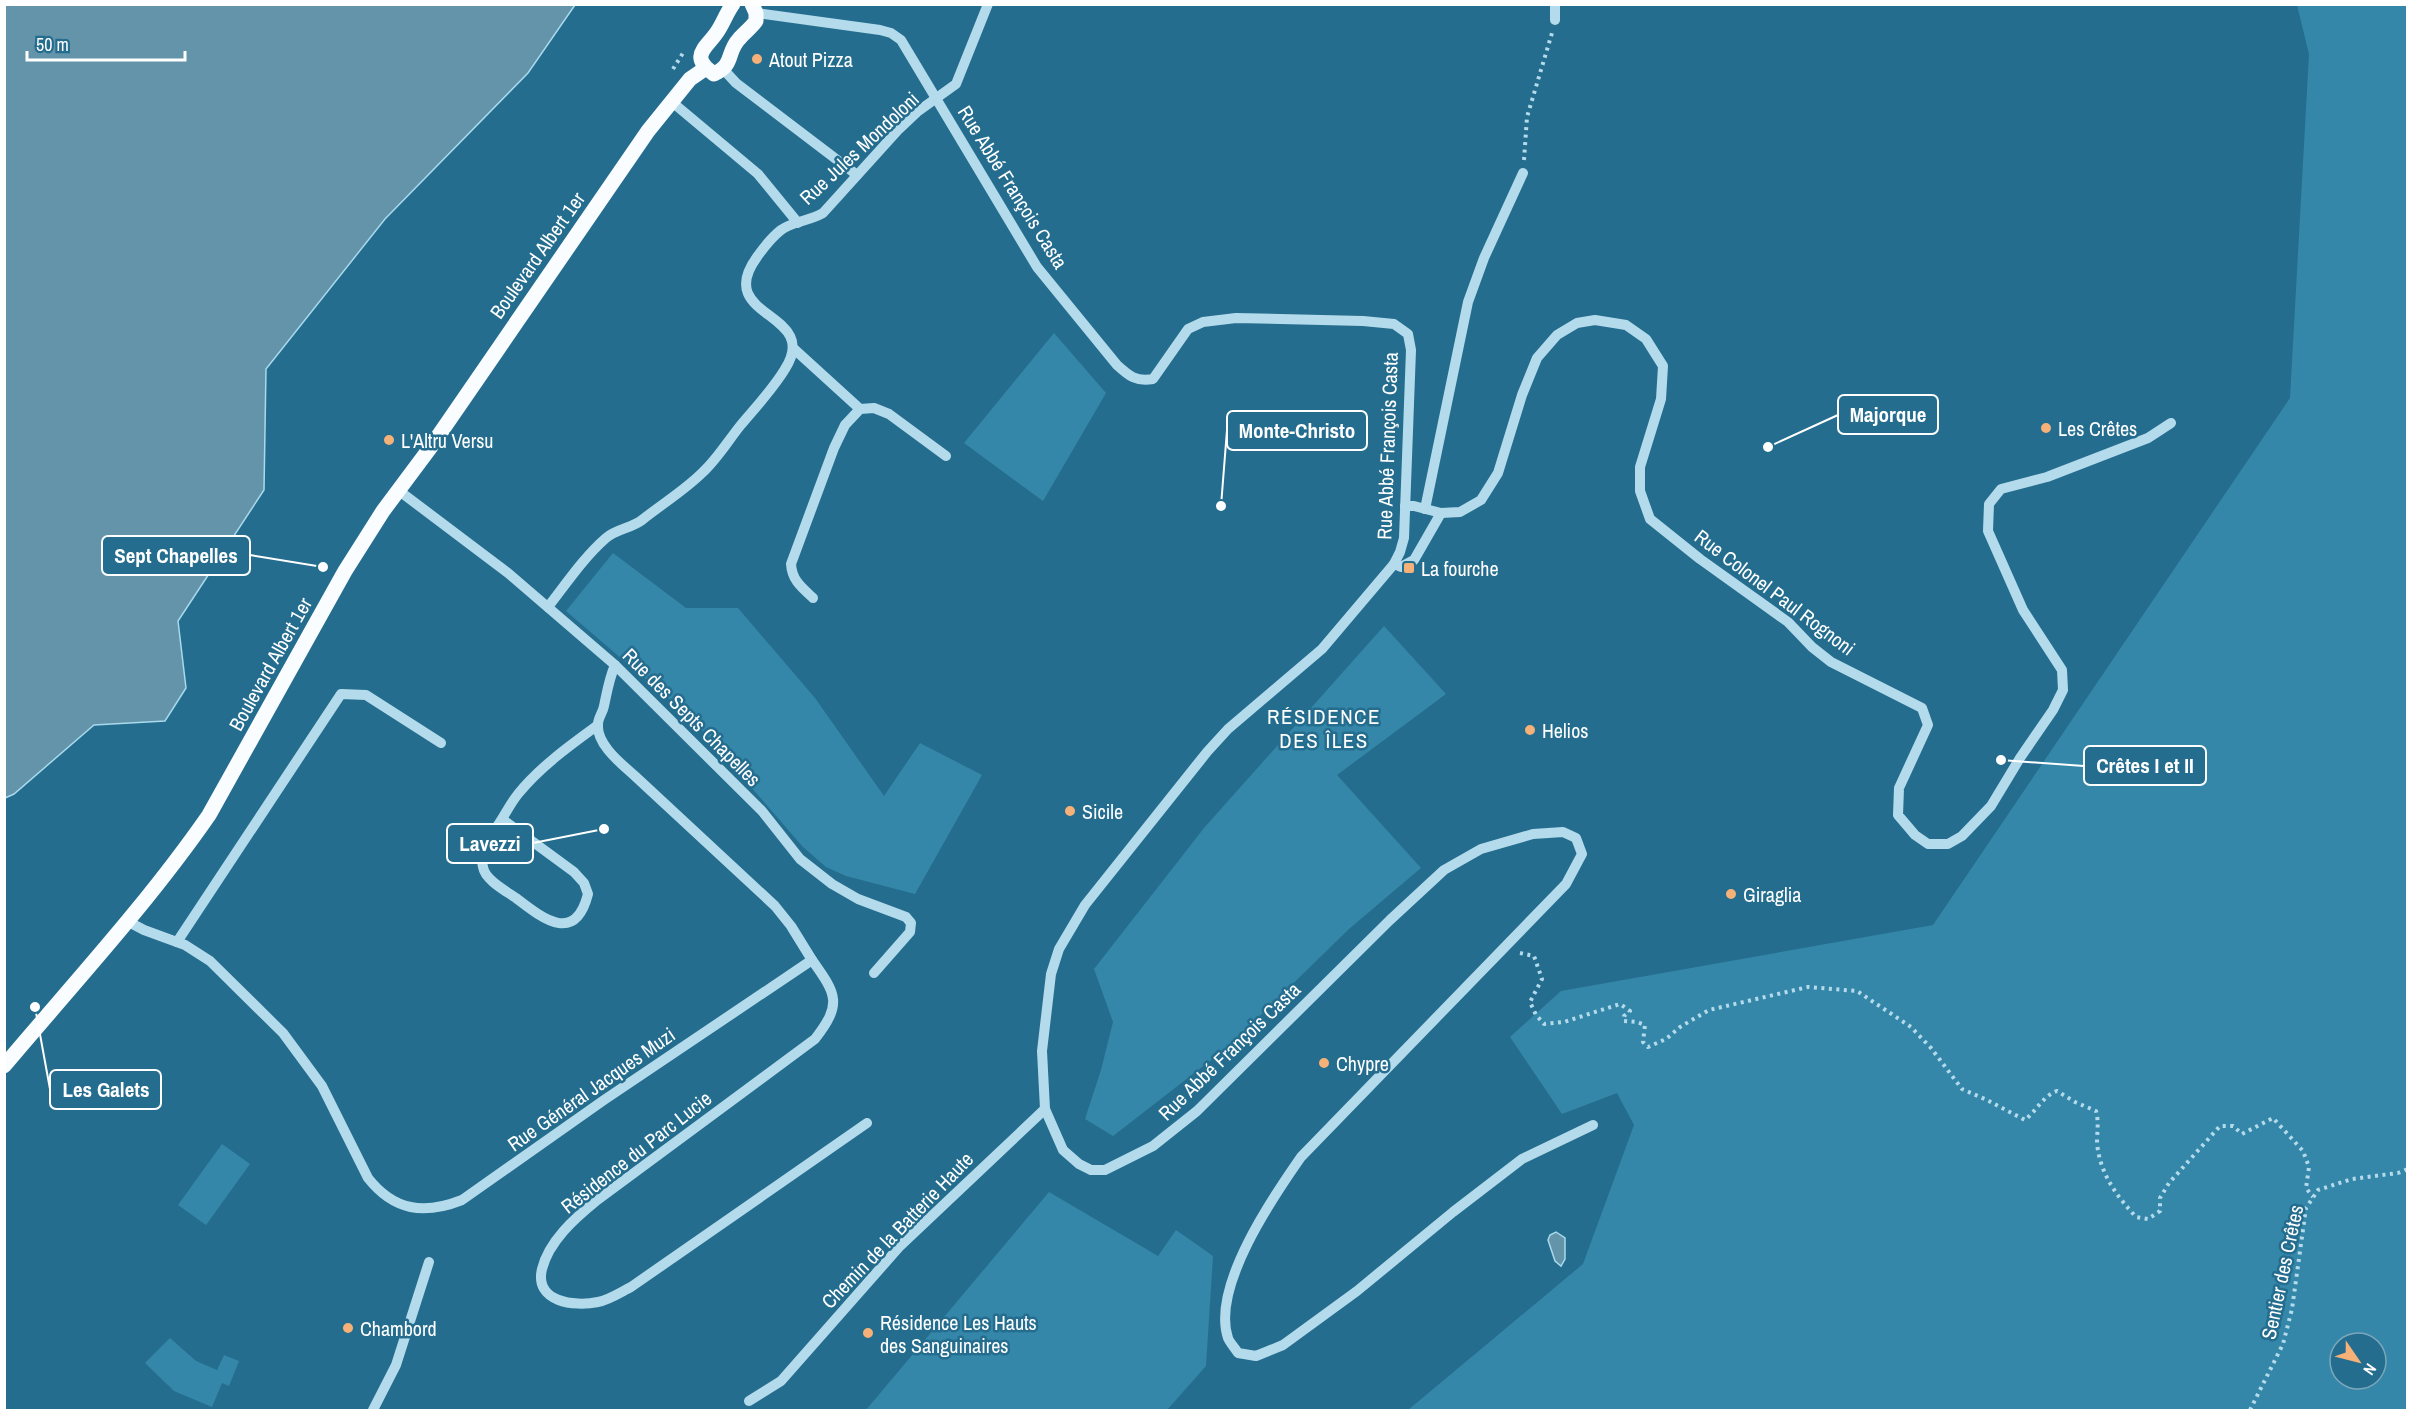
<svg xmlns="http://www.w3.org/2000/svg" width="2412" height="1415" font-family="'Archivo Narrow',sans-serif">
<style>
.green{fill:#3587a9;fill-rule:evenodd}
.water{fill:#6494a9;stroke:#a8d9ec;stroke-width:1.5}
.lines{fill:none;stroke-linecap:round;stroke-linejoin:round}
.path{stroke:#b4dbeb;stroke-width:4;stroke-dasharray:3 4.5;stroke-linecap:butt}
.minor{stroke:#b4dbeb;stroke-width:10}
.major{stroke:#f9fdff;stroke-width:15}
.poi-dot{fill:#f6b178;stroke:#246d8e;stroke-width:2}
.labels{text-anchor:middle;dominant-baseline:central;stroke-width:5;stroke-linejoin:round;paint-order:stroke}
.poi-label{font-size:20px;fill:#fff;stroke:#246d8e;text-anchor:start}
.street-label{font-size:20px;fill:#fff;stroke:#246d8e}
.neighbourhood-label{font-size:21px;letter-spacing:1.5px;fill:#fff;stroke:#246d8e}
.leader{fill:none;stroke:#fff;stroke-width:2}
.callout-dot{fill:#fff;stroke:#246d8e;stroke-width:2}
.callout{fill:#246d8e;stroke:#fff;stroke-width:2}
.callout-label{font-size:21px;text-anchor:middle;font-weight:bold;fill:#fff}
</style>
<rect width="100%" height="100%" fill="#246d8e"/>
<!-- green -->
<g class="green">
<path d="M 2297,5 L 2407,5 L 2407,1410 L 1408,1410 L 1583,1264 L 1634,1125 L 1617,1093 L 1562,1114 L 1510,1037 L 1561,991 L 1933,925 L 2290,398 L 2309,54 ZM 2340,1343 L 2376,1343 L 2376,1379 L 2340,1379 Z"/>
<polygon points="1054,333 1106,393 1043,501 964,443"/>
<polygon points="613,553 686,608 738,608 815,698 884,796 920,743 982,775 915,894 846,876 826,867 803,847 692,719 566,611"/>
<polygon points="1384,626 1446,694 1337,775 1421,868 1349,929 1228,1047 1113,1136 1085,1119 1101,1070 1113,1022 1094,969 1204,828"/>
<polygon points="222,1144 250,1164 206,1225 178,1205"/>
<polygon points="1049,1192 1158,1256 1176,1230 1213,1256 1206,1366 1167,1410 866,1410"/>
<polygon points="170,1338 196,1361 217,1370 224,1355 239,1361 229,1386 222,1383 212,1407 174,1391 145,1363"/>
</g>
<!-- water -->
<g class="water">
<polygon points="4,5 575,5 528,73 385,219 266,369 264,490 178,621 186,688 165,721 94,725 14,794 5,798"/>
<polygon points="1556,1232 1565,1238 1565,1259 1561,1266 1555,1261 1548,1240 1550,1235"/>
</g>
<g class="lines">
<!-- path -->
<g class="path">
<polyline points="673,69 683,53"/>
<polyline points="1524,160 1527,117 1552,33"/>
<path d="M 1520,953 L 1534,956 L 1542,979 L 1530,1002 L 1536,1015 L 1544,1024 L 1564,1022 L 1620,1004 L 1630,1011 L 1624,1016 L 1624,1021 L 1637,1022 L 1645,1025 L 1643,1042 L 1648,1047 L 1666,1039 L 1680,1027 L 1709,1010 L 1808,987 L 1857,991 L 1911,1027 L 1931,1048 L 1962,1089 L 1987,1100 L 2025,1120 C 2036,1111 2044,1095 2057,1091 L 2075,1102 L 2096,1111 C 2099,1122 2097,1132 2097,1143 C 2100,1174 2116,1195 2136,1217 L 2148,1219 L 2160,1211 L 2160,1198 L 2169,1183 L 2220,1126 L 2233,1126 L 2242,1134 L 2273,1118 L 2303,1151 L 2309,1167 L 2306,1188 L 2313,1197"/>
<polyline points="2250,1410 2283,1344 2292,1309 2306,1208 2318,1190 2352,1179 2398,1173 2408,1169"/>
</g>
<!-- minor -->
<g class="minor">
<path d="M 756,13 L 880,30 L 891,33 L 901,40 L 1037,267 L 1117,365 C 1129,376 1136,382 1153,379 L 1188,329 L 1203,322 L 1236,318 L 1363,321 L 1394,324 L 1408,334 L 1411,350 L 1404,538 L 1400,552 L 1394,564 L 1322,649 L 1228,729 L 1207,752 L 1085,905 L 1059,949 L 1051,974 L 1042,1051 L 1045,1109 L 1063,1150 L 1079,1164 L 1091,1170 L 1105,1170 L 1153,1146 L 1197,1111 L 1390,920 L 1444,870 L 1481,849 L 1533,834 L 1563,832 L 1576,838 L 1582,854 L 1566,884 L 1301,1157 C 1273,1197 1211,1287 1228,1338 C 1230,1343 1235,1348 1238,1353 L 1256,1356 L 1283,1345 L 1357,1291 L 1453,1212 L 1522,1159 L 1593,1125"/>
<polyline points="1555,20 1555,4"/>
<polyline points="724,70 736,83 857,175"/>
<polyline points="672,102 758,174 798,223"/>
<polyline points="793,348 860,409"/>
<polyline points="398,490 508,573 615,665 762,811 800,859 832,884 858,899 906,917 911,923 910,932 874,973"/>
<polyline points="1405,506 1414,506 1441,513 1460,512 1481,500 1498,473 1522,395 1537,358 1557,335 1577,323 1595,320 1626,325 1646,339 1663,366 1661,399 1640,467 1640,491 1650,519 1700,559 1788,622 1812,647 1831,662 1922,708 1928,725 1899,788 1898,815 1915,835 1928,844 1948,844 1962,836 1991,806 2020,758 2053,710 2063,690 2062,670 2023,610 1988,531 1989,504 2001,489 2047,477 2148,438 2171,423"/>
<polyline points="1425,509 1468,302 1484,258 1523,173"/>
<polyline points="1394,564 1401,567 1414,560 1441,513"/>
<path d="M 813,598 C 801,587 792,580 791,564 L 834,448 L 845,425 L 860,409 L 874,408 L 889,414 L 946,456"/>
<path d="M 548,607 C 566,584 584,557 606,538 C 616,529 632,528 642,520 C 662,504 685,490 703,472 C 717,459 728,441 740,426 C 755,408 773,389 785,369 C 822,311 712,319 757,257 C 764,247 772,237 781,230 C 793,221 810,221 823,213 L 899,129 L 917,112 L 956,84 L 988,4"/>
<path d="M 502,819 L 574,872 L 584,883 L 588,894 C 575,945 542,918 516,898 C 506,891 485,880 483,867 C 479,852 490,837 498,825 C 505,815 510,804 518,794 C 540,767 569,746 598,725"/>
<path d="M 127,921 L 144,930 L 185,945 L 210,961 L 283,1033 L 322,1086 L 368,1178 C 394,1211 424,1215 462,1200 L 604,1100 L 812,960 L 791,926 L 775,906 L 636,777 C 623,765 596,745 598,724 C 598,718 603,712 604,706 C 607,692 609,679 615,665"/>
<polyline points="177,942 341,694 366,695 441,743"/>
<path d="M 812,960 C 836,994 843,1003 815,1039 L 596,1201 C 575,1218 549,1241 542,1269 C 534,1302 574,1307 598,1302 C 609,1300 621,1292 631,1287 L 867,1123"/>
<polyline points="749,1401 781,1381 900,1246 1045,1109"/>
<polyline points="373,1410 396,1365 429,1262"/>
</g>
<!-- major -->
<g class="major">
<path d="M 733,4 C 727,12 724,21 719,29 C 708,48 687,55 714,74 C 735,64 726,53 739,39 C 745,32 751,28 756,21 L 756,13 L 752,4"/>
<path d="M 4,1066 C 74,983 148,903 209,815 L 345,571 L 383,511 L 430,448 L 648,131 L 690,79 L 706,68"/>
</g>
</g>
<!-- markers -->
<g class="poi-dot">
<circle cx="757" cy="59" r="6"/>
<circle cx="2046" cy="428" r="6"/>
<circle cx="389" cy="440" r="6"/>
<rect x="1403" y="562" width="12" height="12" rx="3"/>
<circle cx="1530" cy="730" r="6"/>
<circle cx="1070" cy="811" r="6"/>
<circle cx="1731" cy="894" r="6"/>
<circle cx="1324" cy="1063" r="6"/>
<circle cx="348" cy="1328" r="6"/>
<circle cx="868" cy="1333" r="6"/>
</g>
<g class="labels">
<!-- poi labels -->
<g class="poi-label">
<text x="769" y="59">Atout Pizza</text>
<text x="2058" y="428">Les Crêtes</text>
<text x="401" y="440">L'Altru Versu</text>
<text x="1421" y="568">La fourche</text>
<text x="1542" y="730">Helios</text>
<text x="1082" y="811">Sicile</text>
<text x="1743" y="894">Giraglia</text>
<text x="1336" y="1063">Chypre</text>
<text x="880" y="1322">Résidence Les Hauts<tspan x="880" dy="23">des Sanguinaires</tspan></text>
<text x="360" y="1328">Chambord</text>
</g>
<!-- street labels -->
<g class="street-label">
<text transform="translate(859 148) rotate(-43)">Rue Jules Mondoloni</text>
<text transform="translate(1013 187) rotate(58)">Rue Abbé François Casta</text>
<text transform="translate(537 255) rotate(-55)">Boulevard Albert 1er</text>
<text transform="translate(1387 446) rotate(-88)">Rue Abbé François Casta</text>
<text transform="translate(1775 592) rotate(37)">Rue Colonel Paul Rognoni</text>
<text transform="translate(270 664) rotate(-61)">Boulevard Albert 1er</text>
<text transform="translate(692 717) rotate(45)">Rue des Septs Chapelles</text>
<text transform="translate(1229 1051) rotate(-44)">Rue Abbé François Casta</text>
<text transform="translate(591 1089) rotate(-35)">Rue Général Jacques Muzi</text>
<text transform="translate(636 1152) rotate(-38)">Résidence du Parc Lucie</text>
<text transform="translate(897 1230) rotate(-46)">Chemin de la Batterie Haute</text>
<text transform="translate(2282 1272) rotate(-78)">Sentier des Crêtes</text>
</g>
<!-- neighbourhood labels -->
<g class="neighbourhood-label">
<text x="1324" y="716">RÉSIDENCE<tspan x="1324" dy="24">DES ÎLES</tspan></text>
</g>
</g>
<!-- callouts -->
<path class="leader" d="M1768 447L1838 415M1221 506L1227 430M323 567L250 555M2001 760L2084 766M604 829L533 843M35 1007L50 1089"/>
<g class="callout-dot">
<circle cx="1768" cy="447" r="6"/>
<circle cx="1221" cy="506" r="6"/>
<circle cx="323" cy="567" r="6"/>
<circle cx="2001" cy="760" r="6"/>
<circle cx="604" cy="829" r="6"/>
<circle cx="35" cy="1007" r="6"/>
</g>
<g class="callout">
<rect x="1838" y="395" width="100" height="39" rx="6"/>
<rect x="1227" y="411" width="140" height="39" rx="6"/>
<rect x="102" y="536" width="148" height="39" rx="6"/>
<rect x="2084" y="746" width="122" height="39" rx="6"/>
<rect x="447" y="824" width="86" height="39" rx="6"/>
<rect x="50" y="1070" width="111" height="39" rx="6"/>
</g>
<g class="callout-label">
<text x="1888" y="422">Majorque</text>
<text x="1297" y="438">Monte-Christo</text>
<text x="176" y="563">Sept Chapelles</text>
<text x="2145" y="773">Crêtes I et II</text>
<text x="490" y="851">Lavezzi</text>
<text x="106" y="1097">Les Galets</text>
</g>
<!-- border -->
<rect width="2412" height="1415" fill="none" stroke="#ffffff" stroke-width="12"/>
<!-- north arrow -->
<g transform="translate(2358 1361) rotate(125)"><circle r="28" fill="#246d8e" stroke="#7ca7bb" stroke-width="1.5"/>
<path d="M0-4.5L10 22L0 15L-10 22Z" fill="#f6b178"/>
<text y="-9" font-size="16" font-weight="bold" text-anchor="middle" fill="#ffffff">N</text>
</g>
<!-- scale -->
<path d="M27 51v9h158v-9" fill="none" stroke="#ffffff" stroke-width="3"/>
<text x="36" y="51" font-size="18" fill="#ffffff" stroke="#246d8e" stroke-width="4.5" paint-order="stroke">50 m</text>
</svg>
